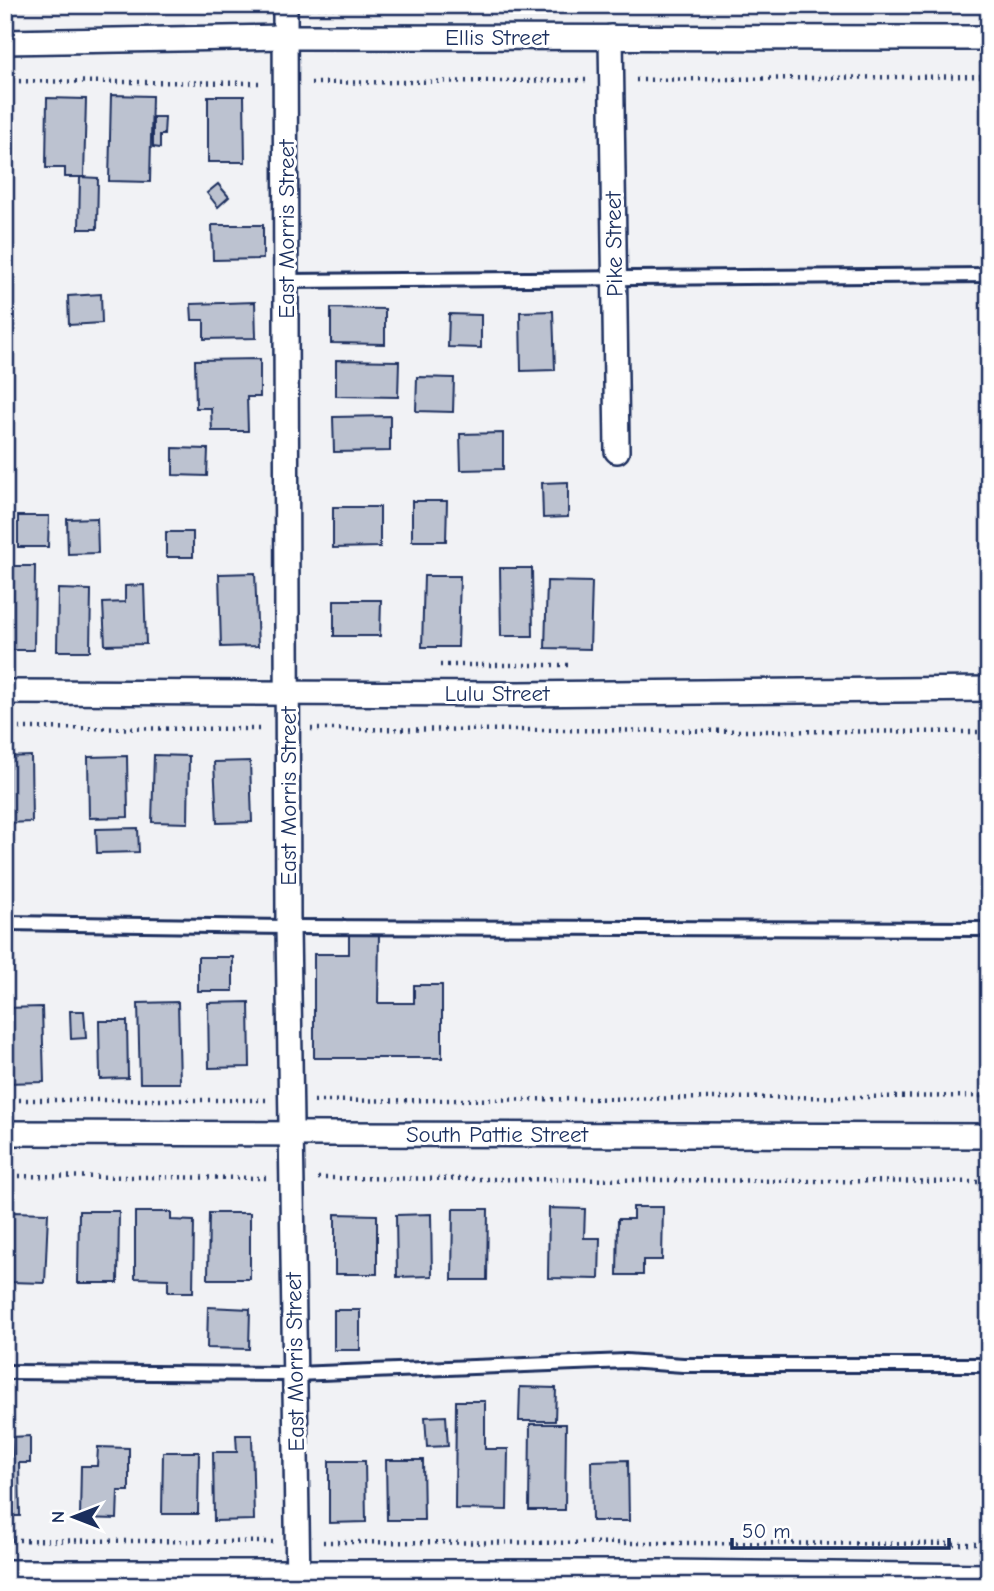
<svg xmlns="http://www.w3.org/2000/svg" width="994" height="1591" font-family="'Comic Neue',sans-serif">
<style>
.building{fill:#bcc2d0;stroke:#1b2f5e;stroke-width:2}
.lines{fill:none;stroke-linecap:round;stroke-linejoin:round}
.lane-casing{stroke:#1b2f5e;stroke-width:18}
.street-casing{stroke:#1b2f5e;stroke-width:28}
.path{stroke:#1b2f5e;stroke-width:4.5;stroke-dasharray:2 5;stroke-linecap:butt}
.lane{stroke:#fff;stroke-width:12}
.street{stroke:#fff;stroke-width:23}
.labels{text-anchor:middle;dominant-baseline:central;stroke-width:6;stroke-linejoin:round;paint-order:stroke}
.street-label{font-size:23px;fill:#1b2f5e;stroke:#fff}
</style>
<rect width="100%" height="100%" fill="#f1f2f5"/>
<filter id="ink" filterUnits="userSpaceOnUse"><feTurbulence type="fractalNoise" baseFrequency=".0143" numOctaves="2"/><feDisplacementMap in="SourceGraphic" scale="14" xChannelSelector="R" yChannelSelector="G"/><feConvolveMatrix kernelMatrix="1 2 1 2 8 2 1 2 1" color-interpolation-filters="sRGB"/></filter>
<g filter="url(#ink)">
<!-- building -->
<g class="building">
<polygon points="111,95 152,96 150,182 109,181"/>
<polygon points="208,96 244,96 245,162 208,162"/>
<polygon points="5,98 10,98 9,176 5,176"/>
<polygon points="47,98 86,99 84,177 65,177 65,168 46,168"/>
<polygon points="153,117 165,117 164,135 160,135 160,148 153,147"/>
<polygon points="80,177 98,178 97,229 79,229"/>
<polygon points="218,184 229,197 218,207 207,193"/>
<polygon points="212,225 263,225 263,259 213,260"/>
<polygon points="101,294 102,323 69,325 68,296"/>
<polygon points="255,302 256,338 204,339 204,320 192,320 191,304"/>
<polygon points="331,308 385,309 385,344 331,343"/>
<polygon points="553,311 555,370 521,371 520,312"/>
<polygon points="449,314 481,315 481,348 448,347"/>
<polygon points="260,359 260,397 247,397 248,431 212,431 211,408 196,408 195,360"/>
<polygon points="336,360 399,361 398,397 336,396"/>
<polygon points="417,377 454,378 453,412 416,411"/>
<polygon points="390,416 390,451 334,452 333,417"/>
<polygon points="503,433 503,469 461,470 460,434"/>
<polygon points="173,448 208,449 207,476 173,475"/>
<polygon points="568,482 568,517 543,518 542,483"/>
<polygon points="412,501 447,501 446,541 412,541"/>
<polygon points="333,507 380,507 380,547 333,548"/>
<polygon points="18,516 49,516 48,547 18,547"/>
<polygon points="97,518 98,553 68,554 67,519"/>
<rect x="166" y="532" width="27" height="25"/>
<polygon points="5,566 35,566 34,650 5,650"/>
<polygon points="500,568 532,568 533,636 501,636"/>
<polygon points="255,573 258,646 221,647 219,574"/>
<polygon points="424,576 460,576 458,647 422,647"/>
<polygon points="547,581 592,582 590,649 545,648"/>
<polygon points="144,585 146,644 105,645 103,603 125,602 125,586"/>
<polygon points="58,589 91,590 90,651 57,651"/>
<polygon points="334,600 381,600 380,636 334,636"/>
<polygon points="154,755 189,756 188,823 152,822"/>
<polygon points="31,756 32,822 5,823 5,757"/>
<polygon points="127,756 128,817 89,818 88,757"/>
<polygon points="250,761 252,822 217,823 214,762"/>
<polygon points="138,828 139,852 97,853 96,829"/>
<polygon points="349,933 379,933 378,1003 414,1003 414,985 442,985 442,1058 314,1058 314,954 349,954"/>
<rect x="198" y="957" width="35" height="34"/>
<polygon points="178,1002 180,1083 140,1083 138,1003"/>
<polygon points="249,1002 250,1067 209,1068 208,1003"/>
<polygon points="42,1007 44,1082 5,1083 5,1008"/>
<polygon points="70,1011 84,1011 86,1038 71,1039"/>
<polygon points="99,1021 127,1021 128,1078 100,1079"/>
<polygon points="633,1207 663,1207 662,1260 643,1260 643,1275 617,1275 618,1219 633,1219"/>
<polygon points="549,1208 585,1209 584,1238 600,1238 599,1279 548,1278"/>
<polygon points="453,1209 488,1209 487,1280 452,1280"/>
<polygon points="79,1211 119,1211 118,1283 78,1283"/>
<polygon points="11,1212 48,1213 45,1283 9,1282"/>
<polygon points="135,1212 171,1212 171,1220 194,1221 193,1292 168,1292 168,1279 135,1278"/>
<polygon points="209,1213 250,1213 250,1279 208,1279"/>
<polygon points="335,1214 377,1215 377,1274 335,1274"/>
<polygon points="431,1214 432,1276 397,1277 396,1215"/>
<polygon points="208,1307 250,1309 249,1349 207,1348"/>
<rect x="334" y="1310" width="26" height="40"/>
<polygon points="520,1387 556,1388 555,1421 519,1421"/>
<polygon points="456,1401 485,1401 485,1449 508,1449 507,1510 455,1509"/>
<polygon points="446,1416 448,1446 427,1447 425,1417"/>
<polygon points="530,1424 566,1424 565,1510 529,1510"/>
<polygon points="236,1435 252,1435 254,1520 214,1521 213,1452 237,1452"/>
<polygon points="30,1436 30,1463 19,1463 20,1516 5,1516 5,1456 12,1456 11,1437"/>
<polygon points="98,1447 129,1448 129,1491 118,1491 117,1519 80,1518 81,1466 97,1466"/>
<polygon points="163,1452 199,1452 198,1514 162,1514"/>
<polygon points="386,1460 423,1460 424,1520 387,1520"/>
<polygon points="628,1460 629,1521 592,1521 591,1461"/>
<polygon points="329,1461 365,1461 366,1522 329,1523"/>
</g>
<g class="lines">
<!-- lane casing -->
<g class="lane-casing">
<g id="lane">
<polyline points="286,281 989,275"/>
<polyline points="5,923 288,927 989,929"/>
<polyline points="5,1372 295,1374 626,1361 683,1365 989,1365"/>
</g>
</g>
<!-- street casing -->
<g class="street-casing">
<g id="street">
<polyline points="285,5 288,927 298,1586"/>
<polyline points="611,37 617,451"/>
<polyline points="5,42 285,37 989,38"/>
<polyline points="5,692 519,694 989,689"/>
<polyline points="5,1133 989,1136"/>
<polyline points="5,1572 663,1572 989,1576"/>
</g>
</g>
<!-- path -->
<g class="path">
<polyline points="5,6 260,7"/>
<polyline points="311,7 989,6"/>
<polyline points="636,80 989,76"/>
<polyline points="5,81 260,83"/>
<polyline points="311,83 589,80"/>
<polyline points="440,665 571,665"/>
<polyline points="5,728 263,729"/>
<polyline points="311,729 989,732"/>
<polyline points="5,1100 267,1100"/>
<polyline points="314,1101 989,1096"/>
<polyline points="5,1176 267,1178"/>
<polyline points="318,1178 989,1182"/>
<polyline points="5,1540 273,1542"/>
<polyline points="323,1542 989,1544"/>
</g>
<!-- lane -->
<use href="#lane" class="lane"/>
<!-- street -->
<use href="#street" class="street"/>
</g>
</g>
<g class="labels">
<!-- street labels -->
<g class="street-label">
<text x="497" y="37">Ellis Street</text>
<text transform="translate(286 229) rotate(-90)">East Morris Street</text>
<text transform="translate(614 244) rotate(-91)">Pike Street</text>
<text x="497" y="693">Lulu Street</text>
<text transform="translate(288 796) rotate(-90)">East Morris Street</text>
<text x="497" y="1134">South Pattie Street</text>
<text transform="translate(295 1362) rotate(-91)">East Morris Street</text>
</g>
</g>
<!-- margin -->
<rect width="994" height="1591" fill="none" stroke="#fff" stroke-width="28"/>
<rect x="14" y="14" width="966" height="1563" fill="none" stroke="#1b2f5e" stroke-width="2.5" filter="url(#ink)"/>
<!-- north arrow -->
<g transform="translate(74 1517) rotate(270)" stroke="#ffffff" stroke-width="5" paint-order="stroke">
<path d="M0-5L12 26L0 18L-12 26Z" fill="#1b2f5e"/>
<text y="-10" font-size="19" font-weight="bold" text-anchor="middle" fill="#1b2f5e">N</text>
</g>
<!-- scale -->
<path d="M732 1538v10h217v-10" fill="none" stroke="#1b2f5e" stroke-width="3.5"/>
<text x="742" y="1538" font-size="21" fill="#1b2f5e" stroke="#ffffff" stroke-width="5" paint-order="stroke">50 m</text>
</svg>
